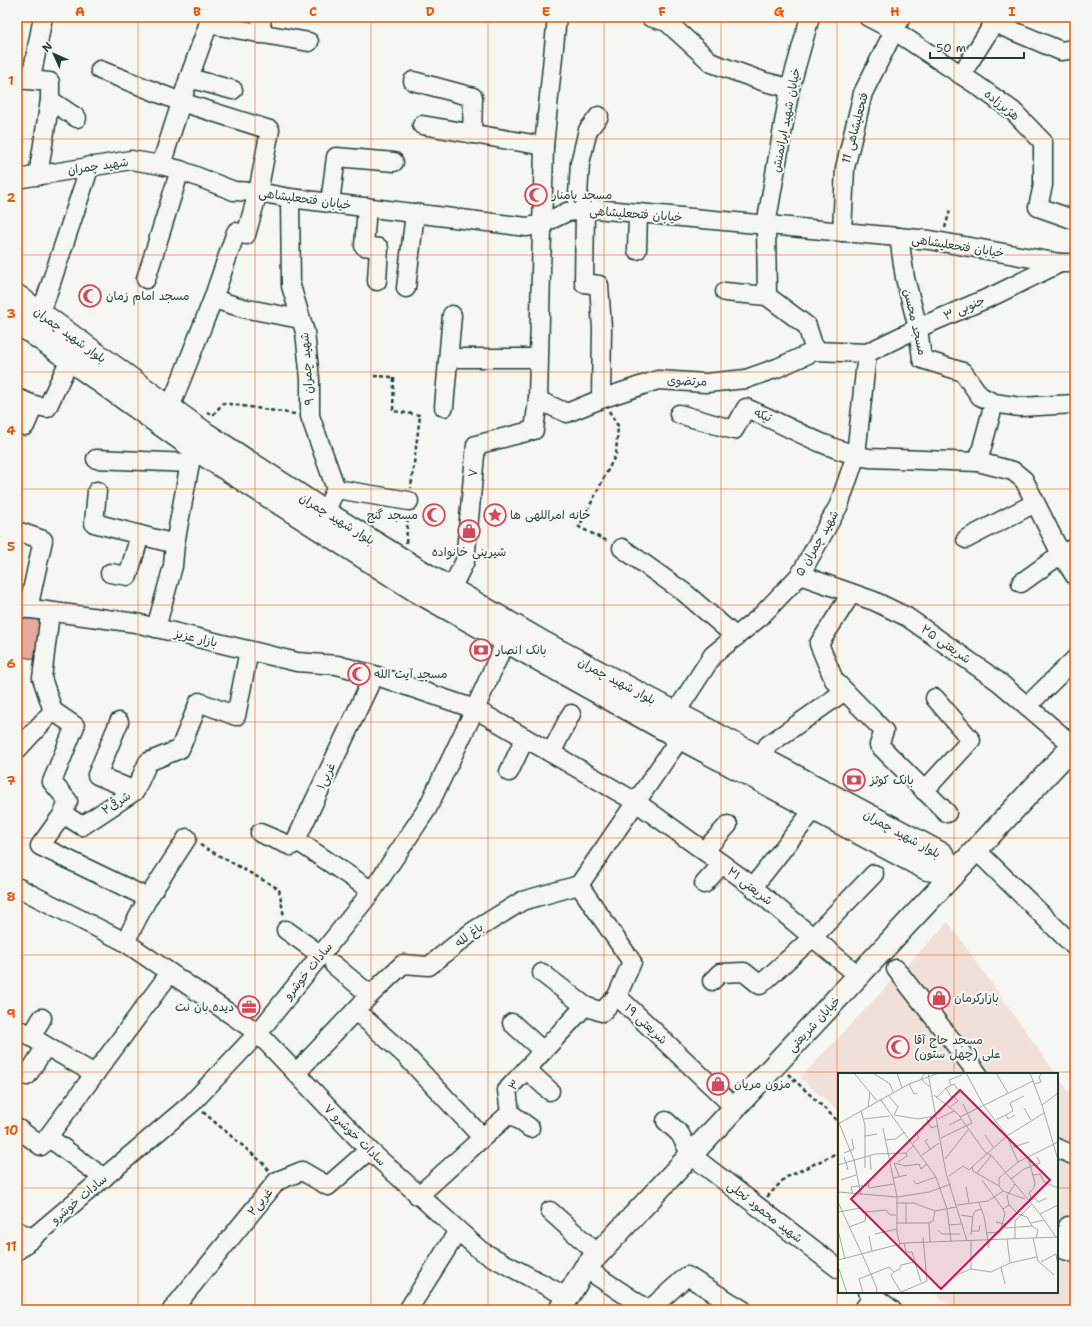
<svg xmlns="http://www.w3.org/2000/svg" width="1092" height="1327" font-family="'Shantell Sans','Playpen Sans Arabic',sans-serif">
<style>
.built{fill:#f1e0d9}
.building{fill:#e4ab9f;stroke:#1f3d34}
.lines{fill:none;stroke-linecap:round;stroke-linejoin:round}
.minor-casing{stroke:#1f3d34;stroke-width:21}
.major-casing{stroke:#1f3d34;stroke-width:25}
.path{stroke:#1f3d34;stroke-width:2.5;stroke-dasharray:4 3;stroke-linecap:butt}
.minor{stroke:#f6f6f2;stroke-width:18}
.major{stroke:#f6f6f2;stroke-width:22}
.grid{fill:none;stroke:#e8590c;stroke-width:1;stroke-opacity:0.55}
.labels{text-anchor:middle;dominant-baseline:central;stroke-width:4;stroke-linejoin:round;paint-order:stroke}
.street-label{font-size:12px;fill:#1f3d34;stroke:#f6f6f2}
.poi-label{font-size:12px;fill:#1f3d34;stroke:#f6f6f2;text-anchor:start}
.inset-road{fill:none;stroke:#a0aca6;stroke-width:1}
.view{fill:#c2185b;fill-opacity:0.15;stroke:#c2185b;stroke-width:2}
.inset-edge{fill:none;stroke:#1f3d34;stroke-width:2}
.neatline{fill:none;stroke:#e8590c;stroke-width:1.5}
.grid-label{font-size:13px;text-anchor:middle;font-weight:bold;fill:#e8590c}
</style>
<rect width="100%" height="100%" fill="#f6f6f2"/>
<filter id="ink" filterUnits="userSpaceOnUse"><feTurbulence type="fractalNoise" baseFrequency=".025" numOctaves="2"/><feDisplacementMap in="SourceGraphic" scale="8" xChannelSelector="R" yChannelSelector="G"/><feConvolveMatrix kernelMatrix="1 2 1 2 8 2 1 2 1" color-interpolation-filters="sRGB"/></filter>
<g filter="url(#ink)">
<!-- built -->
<g class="built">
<polygon points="948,922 1056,1074 839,1074 839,1112 800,1078"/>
<polygon points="1057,1075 1075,1100 1075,1310 958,1310 932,1292 1057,1292"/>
</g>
<!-- building -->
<polygon class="building" points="17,608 50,613 44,661 17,656"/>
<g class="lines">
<!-- minor casing -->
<g class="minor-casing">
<g id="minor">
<polyline points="650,17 667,22 712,63 765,82 790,88"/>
<polyline points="810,17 790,88 766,225 767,296 807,326 815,351 867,353 918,328 995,295 1060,263"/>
<polyline points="868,17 895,31 978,86 1013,111 1043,142 1043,185 1038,207 1075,220"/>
<polyline points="208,24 309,42"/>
<polyline points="260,34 262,17"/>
<polyline points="100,70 181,102 270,130 258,192 246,235 236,232 213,299 170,408"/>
<polyline points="961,75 994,23 1061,51 1075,49"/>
<polyline points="189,78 233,90"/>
<polyline points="17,79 50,82 50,100 38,176"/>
<polyline points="31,79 43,17"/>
<polyline points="413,81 473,97 472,134"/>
<polyline points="50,100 77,118"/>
<polyline points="422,125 544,146"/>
<polyline points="161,165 189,78 211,17"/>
<polyline points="17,179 131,160 161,165 180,170 234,191 258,192 290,198 527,227 542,224 567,212 595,209 930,240 1060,263 1075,263"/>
<polyline points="290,198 291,286 305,332 310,379 310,416 336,489 325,512"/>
<polyline points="330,203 336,157 394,162"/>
<polyline points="367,207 364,246 379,248 377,281"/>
<polyline points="585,210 584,283 599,285 602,328 601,399"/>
<polyline points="577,211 580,163 588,130 599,116"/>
<polyline points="842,232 845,168 863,93 901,17"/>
<polyline points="899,237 905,278 918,328 922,359 963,372 980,396 994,403 1020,407 1075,404"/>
<polyline points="637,250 638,213"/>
<polyline points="146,279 180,170"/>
<polyline points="406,288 415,213"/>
<polyline points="725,292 767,296"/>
<polyline points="213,299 243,308 300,319"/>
<polyline points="41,313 90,166"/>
<polyline points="449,358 538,358"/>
<polyline points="17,398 34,405 47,408 70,359"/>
<polyline points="538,400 567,413 601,399 658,380 706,383 746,379 777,368 815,351"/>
<polyline points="444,407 452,315"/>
<path d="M 679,414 L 734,430 L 746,408 C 787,425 826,450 869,458 L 978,462 L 994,403"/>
<polyline points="25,426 34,405"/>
<polyline points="96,459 190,463"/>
<polyline points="978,462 1013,471 1024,480 1061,554 1075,576"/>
<polyline points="336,489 409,501"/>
<polyline points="97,491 94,523 175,544"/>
<polyline points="17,531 43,540 28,609"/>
<polyline points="966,539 1035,503"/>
<polyline points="622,548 685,593 736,637"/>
<polyline points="110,573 128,576 140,535"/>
<polyline points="800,575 874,601 907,617 999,682 1075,747"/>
<polyline points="1021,583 1061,554 1075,548"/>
<polyline points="451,589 465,561 476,445 534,430 538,400 544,146 557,17"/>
<polyline points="851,594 819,644 834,680 884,731 879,745 947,813"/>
<polyline points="17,607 136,623 297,662 337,665 374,675 475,709 636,802 743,879 859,976"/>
<polyline points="156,628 173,566 175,544 190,463 195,449"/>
<polyline points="1027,706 1075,659"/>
<polyline points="53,711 75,726 52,782 68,801 63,814"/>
<polyline points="676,712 713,655 760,617 800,575 839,505 856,455 867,353"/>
<polyline points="119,722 97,775 135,791"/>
<polyline points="17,750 53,711 42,678 50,613"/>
<polyline points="551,753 571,714"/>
<polyline points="761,757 768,745 845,691"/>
<polyline points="509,772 525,738"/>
<polyline points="924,791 971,740 935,698"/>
<polyline points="260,833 291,846 296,840 374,675"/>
<polyline points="296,840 372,891"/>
<polyline points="976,850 1075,947"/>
<polyline points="704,851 728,825"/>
<polyline points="704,884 722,864"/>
<polyline points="579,885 632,962 617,996 735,1108"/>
<polyline points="579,885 680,738"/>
<polyline points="17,887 125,942 258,1033 369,1150 481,1251 567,1297"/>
<polyline points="753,887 815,808"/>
<polyline points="148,898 40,846 63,814 82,826 135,791 148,762 180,749 199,702 236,716 249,650"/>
<polyline points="286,930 321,955"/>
<polyline points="125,942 148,898 187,838"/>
<polyline points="334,965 370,995"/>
<polyline points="896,969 978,1074"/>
<polyline points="542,973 585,1006"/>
<polyline points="712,981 720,973 744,972 760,985 813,937 874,874"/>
<polyline points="356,1011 405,1055 482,1137"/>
<polyline points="512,1023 543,1051"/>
<polyline points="22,1031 46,1046"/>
<polyline points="31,1037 42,1018"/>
<polyline points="526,1069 550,1091"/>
<polyline points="296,1073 370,995 403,964 429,966 472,932 522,901 579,885"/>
<polyline points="27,1076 46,1046 95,1074"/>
<polyline points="510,1113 530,1128"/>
<polyline points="666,1121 680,1134 691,1155 839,1269"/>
<polyline points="17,1128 41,1146 170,973"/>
<polyline points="48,1137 104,1178"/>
<polyline points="1057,1148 1075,1156"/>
<polyline points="418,1196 510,1113 507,1090 585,1006 602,1012 617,996"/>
<polyline points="550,1211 598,1254"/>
<polyline points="1075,1229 1068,1226 1061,1249 1074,1253 1075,1251"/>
<polyline points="17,1231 32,1238"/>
<polyline points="17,1251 192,1103 258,1033 372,891 427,809 475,709 511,629"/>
<polyline points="585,1268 648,1310"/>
<polyline points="868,1292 892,1310"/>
<polyline points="172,1310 277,1181 302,1171 328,1186 369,1150"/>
<polyline points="408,1310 458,1231"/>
<polyline points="649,1310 687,1276 743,1310"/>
<polyline points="863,1310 873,1297"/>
</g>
</g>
<!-- major casing -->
<g class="major-casing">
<g id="major">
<polyline points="17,296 206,434 325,512 427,575 544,643 942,854 955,873"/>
<polyline points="17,322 195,449 418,592 680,738 927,869 955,873"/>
<polyline points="560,1310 585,1268 1075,744"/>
</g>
</g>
<!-- path -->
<g class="path">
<polyline points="945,228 950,210"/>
<polyline points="374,376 394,377 393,411 420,415 411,488"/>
<polyline points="609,411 618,426 616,454 579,527 609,542"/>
<polyline points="207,412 213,415 223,403 295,414"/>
<polyline points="406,543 408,515"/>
<polyline points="200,845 279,889 284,917"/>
<polyline points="788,1074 839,1122"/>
<polyline points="203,1112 264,1164 269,1171"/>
<polyline points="767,1197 785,1178 839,1152"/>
</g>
<!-- minor -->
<use href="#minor" class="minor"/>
<!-- major -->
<use href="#major" class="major"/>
</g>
</g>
<!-- grid -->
<path class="grid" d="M 138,17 L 138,1310M 255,17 L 255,1310M 371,17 L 371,1310M 488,17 L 488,1310M 604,17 L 604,1310M 721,17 L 721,1310M 837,17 L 837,1310M 954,17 L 954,1074M 17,139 L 1075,139M 17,255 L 1075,255M 17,372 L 1075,372M 17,489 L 1075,489M 17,605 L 1075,605M 17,722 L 1075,722M 17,838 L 1075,838M 17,955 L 1075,955M 17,1072 L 1075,1072M 17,1188 L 839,1188M 1057,1188 L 1075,1188M 954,1292 L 954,1310"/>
<!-- icons -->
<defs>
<g id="mosque-ring" transform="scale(1.15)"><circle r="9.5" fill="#f6f6f2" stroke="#d1495b" stroke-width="1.5"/><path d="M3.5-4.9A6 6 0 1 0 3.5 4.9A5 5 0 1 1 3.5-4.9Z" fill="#d1495b"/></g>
<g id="sight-ring" transform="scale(1.15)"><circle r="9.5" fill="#f6f6f2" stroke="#d1495b" stroke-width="1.5"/><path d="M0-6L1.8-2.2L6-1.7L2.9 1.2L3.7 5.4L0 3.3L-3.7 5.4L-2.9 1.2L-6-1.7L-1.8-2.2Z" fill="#d1495b"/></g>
<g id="shop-ring" transform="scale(1.15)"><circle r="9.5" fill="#f6f6f2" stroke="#d1495b" stroke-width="1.5"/><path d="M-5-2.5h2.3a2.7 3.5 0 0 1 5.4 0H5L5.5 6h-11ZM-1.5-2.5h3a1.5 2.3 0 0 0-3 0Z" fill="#d1495b"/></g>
<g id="bank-ring" transform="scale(1.15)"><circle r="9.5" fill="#f6f6f2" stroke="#d1495b" stroke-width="1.5"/><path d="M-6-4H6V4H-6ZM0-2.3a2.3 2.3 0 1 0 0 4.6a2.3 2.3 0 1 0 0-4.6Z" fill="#d1495b"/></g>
<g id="office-ring" transform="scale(1.15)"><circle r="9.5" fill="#f6f6f2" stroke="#d1495b" stroke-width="1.5"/><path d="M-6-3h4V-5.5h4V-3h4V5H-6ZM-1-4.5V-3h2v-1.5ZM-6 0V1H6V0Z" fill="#d1495b"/></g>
</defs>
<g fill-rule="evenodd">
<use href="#mosque-ring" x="536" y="195"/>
<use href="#mosque-ring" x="90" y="296"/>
<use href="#mosque-ring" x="434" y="515"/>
<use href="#sight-ring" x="495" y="515"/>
<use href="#shop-ring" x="469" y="531"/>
<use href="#bank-ring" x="481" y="650"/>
<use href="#mosque-ring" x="359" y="674"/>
<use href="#bank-ring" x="854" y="780"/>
<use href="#shop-ring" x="939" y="998"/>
<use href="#office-ring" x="249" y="1007"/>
<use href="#mosque-ring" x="898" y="1047"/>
<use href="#shop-ring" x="718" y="1084"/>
</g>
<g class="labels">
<!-- street labels -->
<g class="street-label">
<text transform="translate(1002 105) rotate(39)">هژبرزاده</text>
<text transform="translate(786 120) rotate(-79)">خیابان شهید ایرانمنش</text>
<text transform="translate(855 128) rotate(-75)">فتحعلیشاهی 11</text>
<text transform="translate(98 166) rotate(-8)">شهید چمران</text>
<text transform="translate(305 199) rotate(8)">خیابان فتحعلیشاهی</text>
<text transform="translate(636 214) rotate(4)">خیابان فتحعلیشاهی</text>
<text transform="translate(958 246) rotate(9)">خیابان فتحعلیشاهی</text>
<text transform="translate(964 308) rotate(-23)">۳ جنوبی</text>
<text transform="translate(915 322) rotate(77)">مسجد محسن</text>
<text transform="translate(70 335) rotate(36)">بلوار شهید چمران</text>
<text transform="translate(307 369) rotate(-94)">شهید چمران ۹</text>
<text transform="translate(687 381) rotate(2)">مرتضوی</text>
<text transform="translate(763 415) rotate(23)">تیکه</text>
<text transform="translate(473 473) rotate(-85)">۷</text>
<text transform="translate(337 519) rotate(32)">بلوار شهید چمران</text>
<text transform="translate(817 543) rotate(-60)">شهید چمران ۵</text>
<text transform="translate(196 638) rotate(13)">بازار عزیز</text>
<text transform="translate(946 644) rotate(35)">شریعتی ۲۵</text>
<text transform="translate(617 681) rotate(28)">بلوار شهید چمران</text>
<text transform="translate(326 776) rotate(-65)">غربی۱</text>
<text transform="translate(116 803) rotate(-33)">شرقی۲</text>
<text transform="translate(902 834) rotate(29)">بلوار شهید چمران</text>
<text transform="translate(750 886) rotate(38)">شریعتی ۲۱</text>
<text transform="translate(469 935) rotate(-36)">باغ لله</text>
<text transform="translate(308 971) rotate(-51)">سادات خوشرو</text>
<text transform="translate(646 1024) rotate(43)">شریعتی ۱۹</text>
<text transform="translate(814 1024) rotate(-47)">خیابان شریعتی</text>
<text transform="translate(514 1085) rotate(-55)">۳</text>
<text transform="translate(355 1135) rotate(45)">سادات خوشرو ۷</text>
<text transform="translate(79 1199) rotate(-40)">سادات خوشرو</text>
<text transform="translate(260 1202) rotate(-51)">غربی۲</text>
<text transform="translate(765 1212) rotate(38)">شهید محمود تجلی</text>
</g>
<!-- poi labels -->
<g class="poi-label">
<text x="552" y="195">مسجد پامنار</text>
<text x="106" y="296">مسجد امام زمان</text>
<text x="418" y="515" text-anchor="end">مسجد گنج</text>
<text x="510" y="515">خانه امراللهی ها</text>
<text x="469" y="552" text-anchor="middle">شیرینی خانواده</text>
<text x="496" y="650">بانک انصار</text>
<text x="374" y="674">مسجد آیت الله</text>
<text x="870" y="780">بانک کوثز</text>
<text x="954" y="998">بازارکرمان</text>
<text x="234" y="1007" text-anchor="end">دیده بان نت</text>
<text x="914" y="1040">مسجد حاج آقا<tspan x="914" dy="14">علی (چهل ستون)</tspan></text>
<text x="734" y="1084">مزون مریان</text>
</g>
</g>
<!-- overview -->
<g transform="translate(838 1073)">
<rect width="220" height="220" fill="#f6f6f2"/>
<path class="inset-road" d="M 16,0 L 39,28M 35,0 L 52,11 L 55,19M 59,0 L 64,15M 87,0 L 83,6 L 92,14M 90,0 L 108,100 L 129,168M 128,0 L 146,33 L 169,63 L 180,89M 158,0 L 170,20M 192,0 L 204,32 L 220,87M 71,11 L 76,21 L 79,20M 196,11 L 203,9 L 201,4 L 204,0M 113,12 L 111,7 L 124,2M 50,22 L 60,34 L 56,42M 96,22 L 120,41 L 147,79 L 154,83 L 202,141 L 218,164M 98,25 L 108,15M 42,26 L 98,104 L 109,136 L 113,168M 204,32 L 220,20M 30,34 L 32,19M 111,35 L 120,28 L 115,23 L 113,24 L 108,15 L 116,11 L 120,17M 186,35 L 193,47M 23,38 L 27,52 L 27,95M 56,42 L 80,46 L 97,43M 168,42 L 170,46 L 177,42M 122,44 L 195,8M 26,46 L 52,43M 89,46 L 93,55 L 99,53M 100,46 L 116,38M 158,47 L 175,38 L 172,30 L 186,23M 1,50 L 16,87 L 23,122M 0,51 L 71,11 L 101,0M 111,52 L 123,46M 45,55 L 59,124 L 59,160 L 62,171M 147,62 L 155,74M 27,63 L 39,61M 103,65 L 134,50 L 125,31M 90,66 L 87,68 L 92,76M 47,67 L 57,66 L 67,59M 75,70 L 81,65 L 79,60M 175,74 L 191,69M 6,80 L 16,76 L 14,66M 84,82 L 101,70M 32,83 L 33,97M 6,84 L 10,96 L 8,96M 190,84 L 197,110 L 196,115 L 191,120 L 193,124 L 190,129M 107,86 L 130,57M 60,89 L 69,83 L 68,80M 0,92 L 37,81 L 68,80 L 76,72M 134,94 L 169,63 L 206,40M 134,94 L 135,98 L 161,113M 139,100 L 153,83M 195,102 L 202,101 L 206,109 L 220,115M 61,103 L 56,90 L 68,93 L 81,91 L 83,96 L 89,91M 111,103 L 125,93 L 131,97 L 134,94M 55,105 L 69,102M 173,106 L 186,96 L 202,90 L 199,84M 3,107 L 18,102M 30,107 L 31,115 L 56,111M 75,107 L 78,111 L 98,104M 144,107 L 165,136 L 171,132M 177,111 L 169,123 L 171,132 L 180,141 L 189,144 L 194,153M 128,114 L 131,130M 0,119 L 59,124 L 91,119 L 113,111M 15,121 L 13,114 L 31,112M 187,126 L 165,118 L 161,113 L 161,105 L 180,89 L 220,69M 0,129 L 33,201 L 39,216 L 38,220M 190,129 L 197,125 L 200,129 L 209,125M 58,130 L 76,130 L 97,138M 68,130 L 68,151M 141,130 L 146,143 L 151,175M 119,132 L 150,128 L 165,118M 97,138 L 118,134M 0,139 L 23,135 L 24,139 L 28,139M 28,139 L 48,137 L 52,142 L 58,142M 202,141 L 220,132M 123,142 L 135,144M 158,149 L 166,151 L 168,155 L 194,153M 58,150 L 91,150M 193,150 L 206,147M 111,152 L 123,151M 194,153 L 200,157 L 198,165M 11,154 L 27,148 L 28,139M 0,157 L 7,186M 100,157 L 104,161 L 122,161M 133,158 L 141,158 L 142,152M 149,160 L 162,159 L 167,141 L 165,136M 37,161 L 59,156M 133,162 L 135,142 L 137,138 L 144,136M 31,163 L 34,178M 195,165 L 200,188 L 216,202M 169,166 L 172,190M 177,166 L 177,148 L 193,132M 133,168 L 133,196M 92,169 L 91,150 L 95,148 L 97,138M 66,170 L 68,179 L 74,179 L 83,209M 0,187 L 66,170 L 220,164M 203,189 L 218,181 L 220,193M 0,193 L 9,220M 163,194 L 167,211M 56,199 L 62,196 L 63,192 L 76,189M 121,201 L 133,196 L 153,199 L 172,190 L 199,184M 25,220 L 21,206 L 51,194 L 56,199 L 53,202 L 55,206 L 63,219M 61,220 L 89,208 L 85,164"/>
<path class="view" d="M 122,17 L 212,107 L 103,216 L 13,126 Z"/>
<rect width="220" height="220" class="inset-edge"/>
</g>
<!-- margin -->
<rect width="1092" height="1327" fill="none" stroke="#f6f6f2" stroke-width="44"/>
<!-- north arrow -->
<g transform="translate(54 54) rotate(315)" stroke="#f6f6f2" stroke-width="3" paint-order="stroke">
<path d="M0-3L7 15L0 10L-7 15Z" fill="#1f3d34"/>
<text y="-6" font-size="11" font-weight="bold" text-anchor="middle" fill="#1f3d34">N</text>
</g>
<!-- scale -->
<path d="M930 52v6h94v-6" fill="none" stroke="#1f3d34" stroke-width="2"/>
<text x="936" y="52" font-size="12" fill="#1f3d34" stroke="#f6f6f2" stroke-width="3" paint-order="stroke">50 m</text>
<rect x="22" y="22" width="1048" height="1283" class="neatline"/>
<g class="grid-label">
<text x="80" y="16">A</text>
<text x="197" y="16">B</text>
<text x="313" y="16">C</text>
<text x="430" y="16">D</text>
<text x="546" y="16">E</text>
<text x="662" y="16">F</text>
<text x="779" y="16">G</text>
<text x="895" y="16">H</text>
<text x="1012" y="16">I</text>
<text x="11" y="85">1</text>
<text x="11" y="202">2</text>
<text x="11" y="318">3</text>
<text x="11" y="435">4</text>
<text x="11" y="551">5</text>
<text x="11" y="668">6</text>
<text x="11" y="785">7</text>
<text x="11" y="901">8</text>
<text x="11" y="1018">9</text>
<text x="11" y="1135">10</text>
<text x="11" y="1251">11</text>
</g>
</svg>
